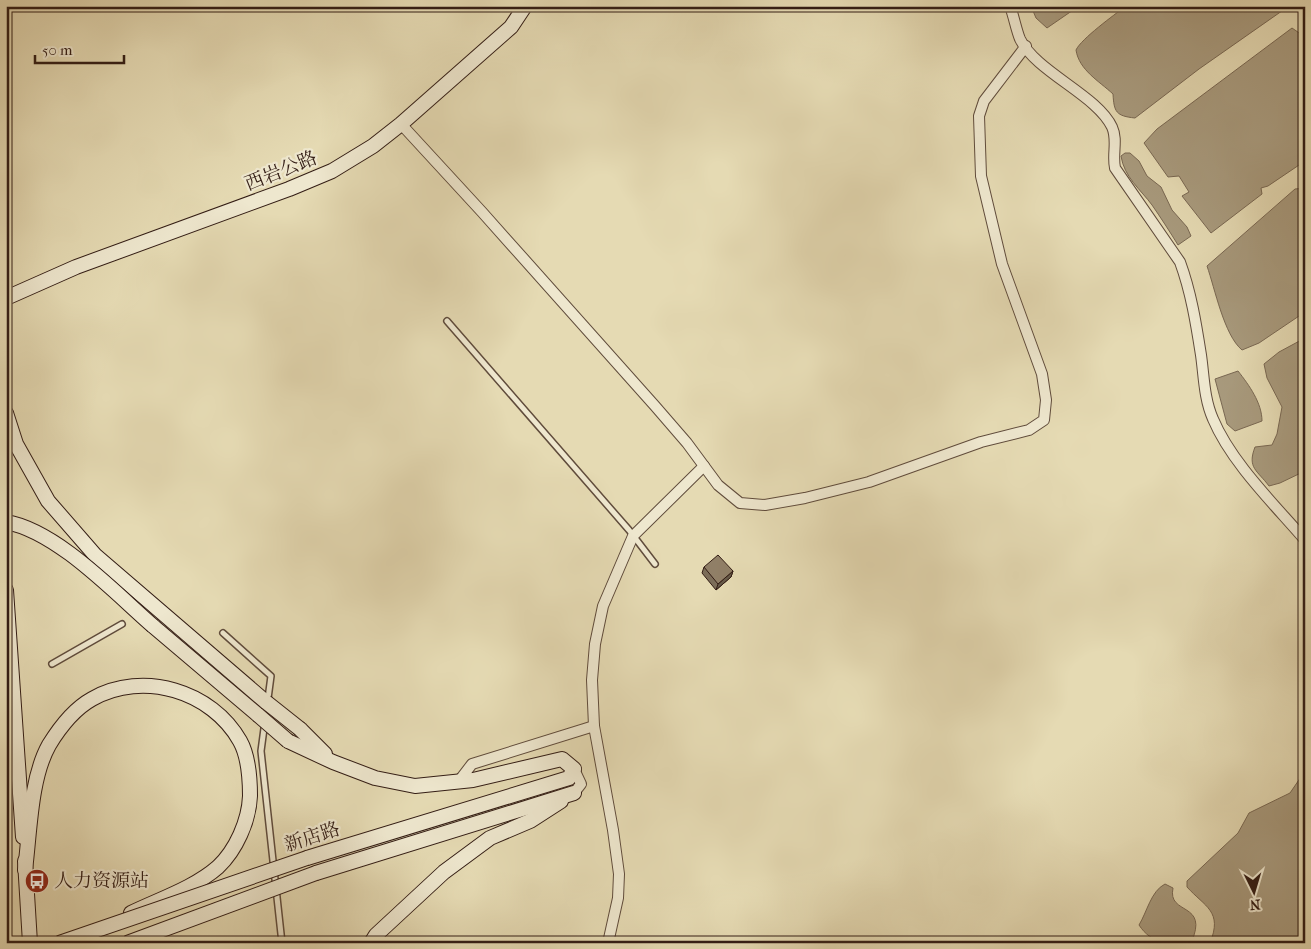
<svg xmlns="http://www.w3.org/2000/svg" width="1311" height="949" font-family="'IM FELL French Canon','Noto Serif SC',serif">
<style>
.water{fill:#a89a7d;stroke:#796853}
.lines{fill:none;stroke-linecap:round;stroke-linejoin:round}
.lane-casing{stroke:#604c3c;stroke-width:8}
.street-casing{stroke:#604c3c;stroke-width:12}
.secondary-casing{stroke:#331d15;stroke-width:16}
.lane{stroke:#eee7ce;stroke-width:5}
.street{stroke:#eee7ce;stroke-width:10}
.secondary{stroke:#eee7ce;stroke-width:14}
.secondary-bridge-casing{stroke:#331d15;stroke-width:16;stroke-linecap:butt}
.secondary-bridge{stroke:#eee7ce;stroke-width:14}
.wall{fill:#7c6d59;stroke:#331d15}
.shaded-wall{fill:#655948;stroke:#331d15}
.building{fill:#907f67;stroke:#331d15}
.labels{text-anchor:middle;dominant-baseline:central;stroke-width:4.5;stroke-linejoin:round;paint-order:stroke}
.street-label{font-size:19px;fill:#331d15;stroke:#eee7ce}
.poi-label{font-size:19px;fill:#331d15;stroke:#eee7ce;text-anchor:start}
</style>
<rect width="100%" height="100%" fill="#e5dab3"/>
<filter id="stains"><feTurbulence type="fractalNoise" baseFrequency=".004" numOctaves="4"/><feColorMatrix values="0 0 0 0 .2 0 0 0 0 .09 0 0 0 0 .02 0 0 0 .5 -.17"/></filter>
<radialGradient id="worn" r=".72"><stop offset=".6" stop-color="#630" stop-opacity="0"/><stop offset="1" stop-color="#630" stop-opacity=".3"/></radialGradient>
<!-- water -->
<g class="water">
<polygon points="1031,6 1079,6 1047,28 1036,18"/>
<path d="M 1126,6 L 1289,6 L 1199,69 L 1135,118 C 1116,116 1114,112 1113,94 C 1099,81 1079,70 1076,50 C 1081,39 1114,15 1126,6 Z"/>
<polygon points="1292,28 1305,37 1305,161 1268,186 1261,188 1262,194 1211,233 1182,196 1189,192 1179,176 1168,177 1144,143 1157,129"/>
<path d="M 1125,153 L 1130,153 L 1139,161 L 1147,176 L 1161,187 L 1172,210 L 1187,227 L 1191,236 L 1178,245 C 1170,232 1161,218 1152,205 C 1141,190 1124,177 1121,156 Z"/>
<path d="M 1305,188 L 1305,312 L 1259,343 L 1242,350 C 1224,335 1215,289 1207,266 L 1295,189 Z"/>
<path d="M 1305,338 L 1305,471 L 1280,483 L 1269,486 C 1257,470 1247,468 1255,447 L 1272,445 L 1277,434 L 1282,407 L 1267,378 L 1264,364 L 1279,352 Z"/>
<path d="M 1238,371 C 1249,385 1262,403 1262,421 L 1235,431 L 1227,424 L 1215,379 Z"/>
<path d="M 1305,771 L 1305,943 L 1210,943 C 1223,911 1205,907 1187,887 L 1187,881 L 1238,833 L 1249,813 L 1290,793 Z"/>
<path d="M 1165,884 L 1173,888 C 1167,916 1210,901 1191,943 C 1169,943 1152,945 1139,925 C 1147,912 1151,891 1165,884 Z"/>
</g>
<g class="lines">
<!-- lane casing -->
<g class="lane-casing">
<g id="lane">
<polyline points="447,321 629,530 655,564"/>
<polyline points="223,633 271,676 261,751 282,943"/>
<polyline points="52,664 122,624"/>
</g>
</g>
<!-- street casing -->
<g class="street-casing">
<g id="street">
<path d="M 1010,6 C 1014,17 1016,29 1020,39 C 1036,72 1097,95 1112,127 C 1118,140 1112,154 1115,168 L 1180,262 C 1191,292 1196,323 1201,355 C 1204,376 1204,399 1213,419 C 1231,462 1274,504 1305,540"/>
<polyline points="401,124 482,212 655,406 687,443 718,485 740,503 765,505 805,498 869,482 981,442 1029,430 1044,420 1046,400 1042,374 1002,264 981,176 979,116 984,101 1026,46"/>
<polyline points="574,769 581,784 574,793"/>
<polyline points="459,781 472,764 594,726"/>
<polyline points="608,943 618,898 619,874 613,830 594,726 592,680 595,644 603,606 633,536 704,466"/>
</g>
</g>
<!-- secondary casing -->
<g class="secondary-casing">
<g id="secondary">
<polyline points="6,298 76,267 289,189 332,171 373,146 401,124 511,27 525,6"/>
<polyline points="6,413 16,444 48,501 95,555 266,702"/>
<polyline points="6,590 23,837"/>
<polyline points="153,626 258,715"/>
<polyline points="300,729 325,754"/>
<polyline points="288,741 333,762 375,778 415,786 473,780 562,759 574,769 569,778 307,858"/>
<polyline points="25,861 30,943"/>
<path d="M 25,870 C 30,832 30,779 49,745 C 60,727 74,709 92,699 C 143,670 212,691 240,741 C 249,757 250,779 250,796 C 249,821 236,850 218,867 C 194,888 160,899 131,913"/>
<polyline points="316,873 574,793"/>
<polyline points="371,943 376,935 444,872 490,838 530,821 561,801"/>
</g>
</g>
<!-- lane -->
<use href="#lane" class="lane"/>
<!-- street -->
<use href="#street" class="street"/>
<!-- secondary -->
<use href="#secondary" class="secondary"/>
<!-- secondary-bridge casing -->
<g class="secondary-bridge-casing">
<g id="secondary-bridge">
<path d="M 6,522 C 57,531 114,592 153,626"/>
<polyline points="266,702 300,729"/>
<polyline points="258,715 288,741"/>
<polyline points="59,943 307,858"/>
<polyline points="127,943 316,873"/>
</g>
</g>
<!-- secondary-bridge -->
<use href="#secondary-bridge" class="secondary-bridge"/>
</g>
<!-- wall -->
<polygon class="wall" points="704,567 733,571 731,577 716,590 702,573"/>
<!-- shaded-wall -->
<polygon class="shaded-wall" points="733,571 731,577 716,590 718,584"/>
<!-- building -->
<polygon class="building" points="718,555 733,571 718,584 704,567"/>
<!-- icons -->
<defs>
<g id="bus-disc" transform="scale(1.25)"><circle r="9.5" fill="#8f2418" stroke="#eee7ce"/><path d="M-5-6H5V4H4V6H2V4H-2V6H-4V4H-5ZM-3.5-4V0h7V-4ZM-3.5 1.2v1.5H-2V1.2ZM2 1.2v1.5H3.5V1.2Z" fill="#fff"/></g>
</defs>
<g fill-rule="evenodd">
<use href="#bus-disc" x="37" y="881"/>
</g>
<g class="labels">
<!-- street labels -->
<g class="street-label">
<text transform="translate(281 171) rotate(-22)">西岩公路</text>
<text transform="translate(312 837) rotate(-18)">新店路</text>
</g>
<!-- poi labels -->
<g class="poi-label">
<text x="54" y="881">人力资源站</text>
</g>
</g>
<!-- margin -->
<rect width="1311" height="949" fill="none" stroke="#e5dab3" stroke-width="25"/>
<rect x="8" y="8" width="1296" height="934" fill="none" stroke="#331d15" stroke-width="2.5"/>
<rect x="12" y="12" width="1286" height="924" fill="none" stroke="#331d15"/>
<!-- north arrow -->
<g transform="translate(1254 892) rotate(175)" stroke="#eee7ce" stroke-width="4" paint-order="stroke">
<path d="M0-4L9 19L0 12L-9 19Z" fill="#331d15"/>
<text y="-8" font-size="14" font-weight="bold" text-anchor="middle" fill="#331d15">N</text>
</g>
<!-- scale -->
<path d="M35 55v8h89v-8" fill="none" stroke="#331d15" stroke-width="2.5"/>
<text x="42" y="55" font-size="15" fill="#331d15" stroke="#eee7ce" stroke-width="4" paint-order="stroke">50 m</text>
<rect width="100%" height="100%" filter="url(#stains)"/>
<rect width="100%" height="100%" fill="url(#worn)"/>
</svg>
